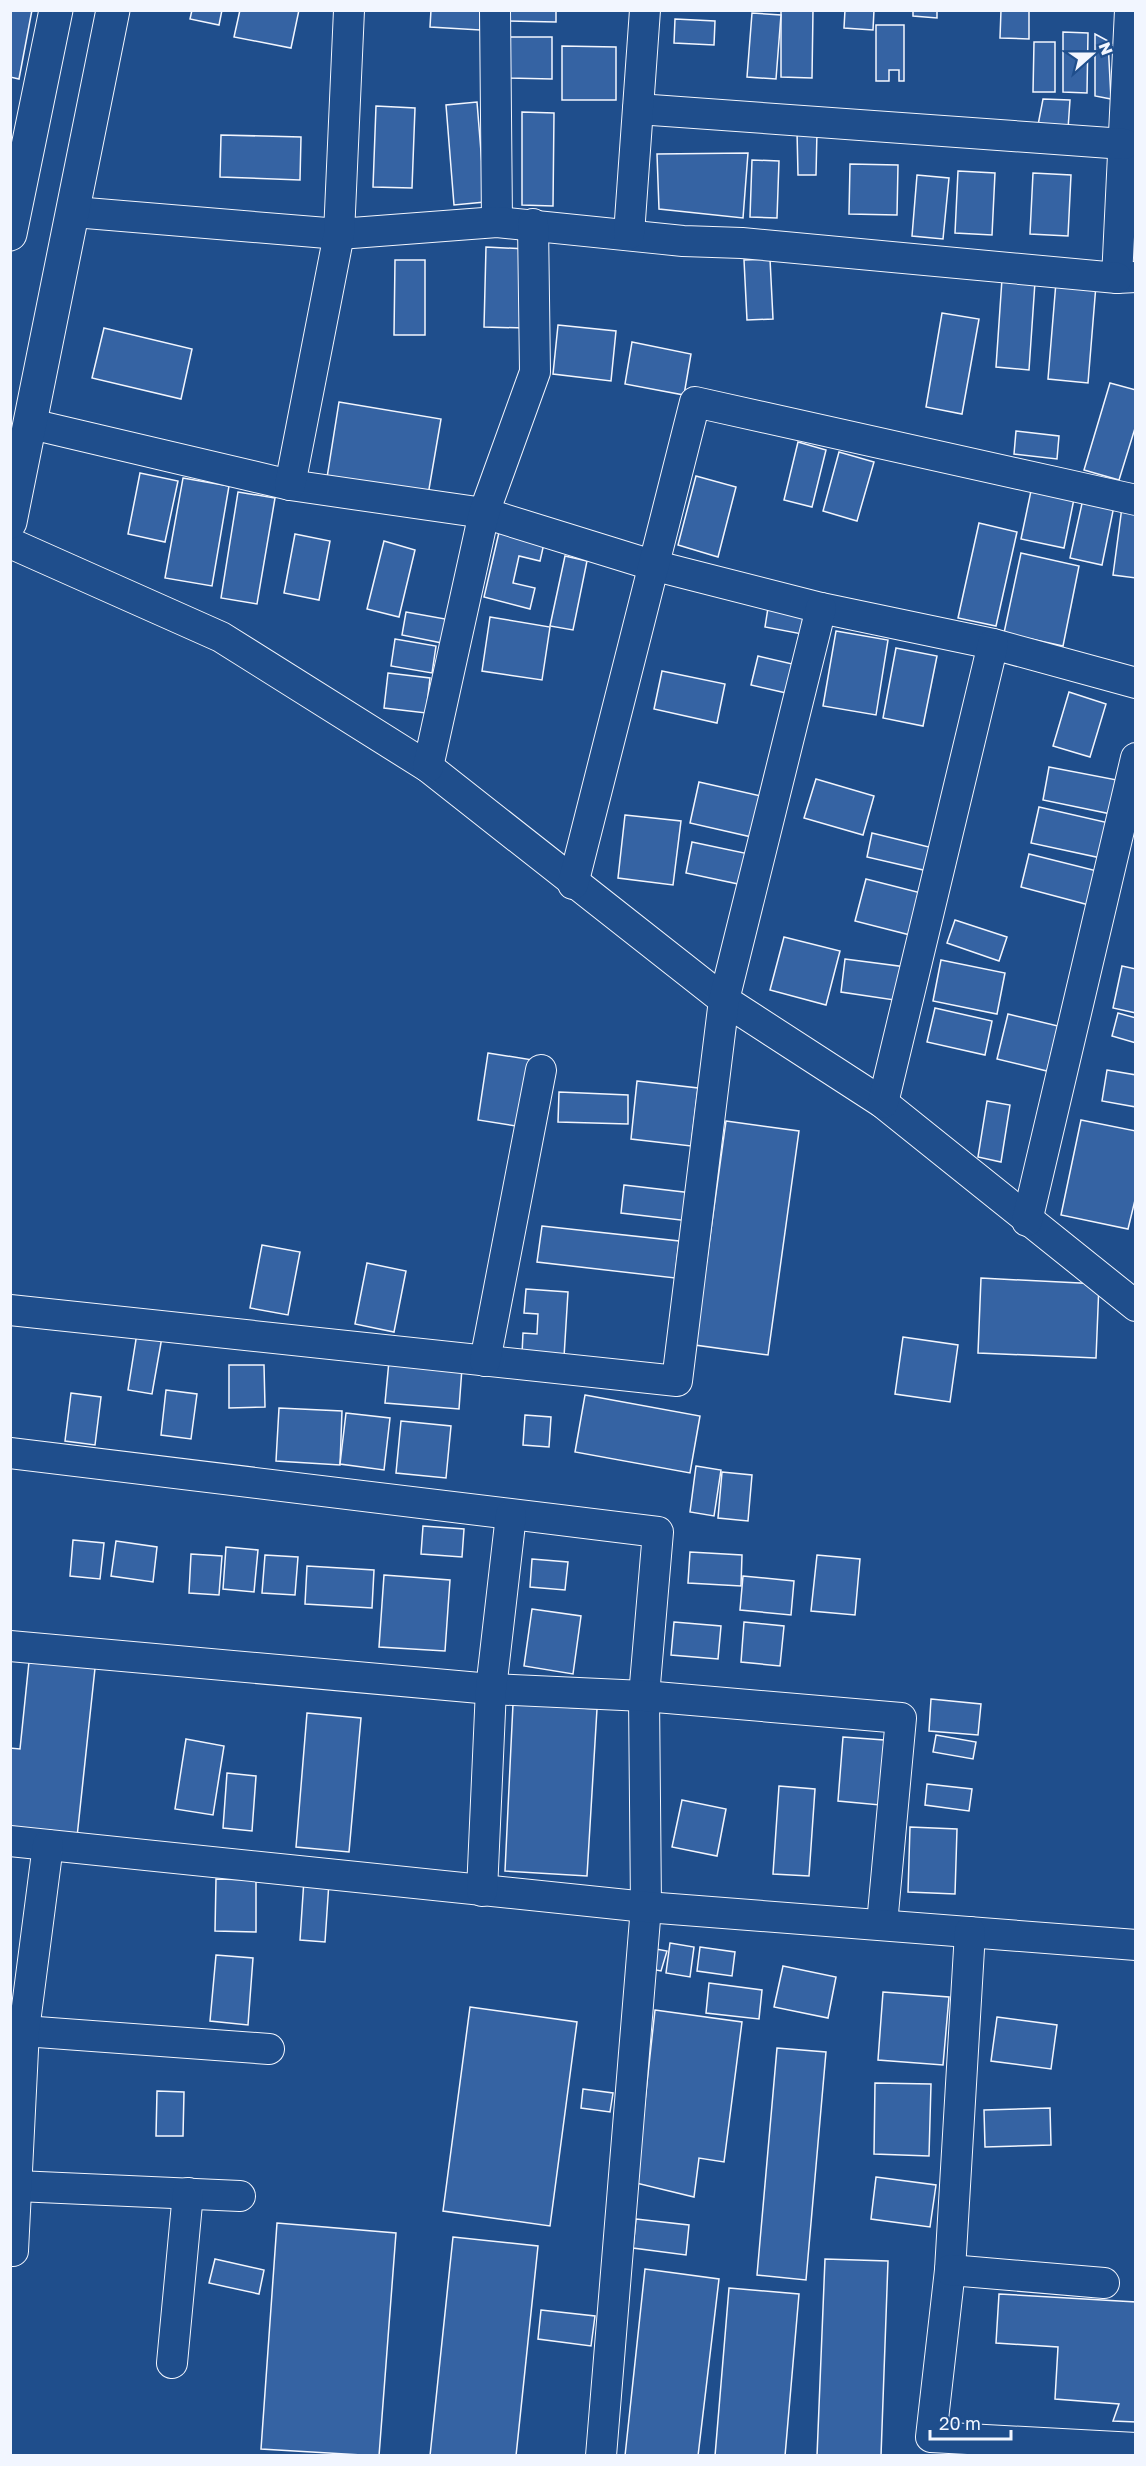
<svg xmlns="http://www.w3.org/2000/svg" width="1146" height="2466" font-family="'Golos Text',sans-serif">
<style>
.building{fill:#3563a3;stroke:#f2f6ff;stroke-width:1.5}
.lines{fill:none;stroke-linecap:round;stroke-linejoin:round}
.minor-casing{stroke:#f2f6ff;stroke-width:32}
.highway-casing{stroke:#f2f6ff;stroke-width:35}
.minor{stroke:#1f4e8c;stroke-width:30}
.highway{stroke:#1f4e8c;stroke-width:33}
</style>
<rect width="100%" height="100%" fill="#1f4e8c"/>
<!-- building -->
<g class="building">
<polygon points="10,10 32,10 19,79 10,77"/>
<polygon points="192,10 222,10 219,25 190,19"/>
<polygon points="240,10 299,10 291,48 234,37"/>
<polygon points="431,10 480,10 480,30 430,27"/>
<polygon points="505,10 556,10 556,22 505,21"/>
<polygon points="781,10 813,10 812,78 781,77"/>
<polygon points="845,10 874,10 873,30 844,28"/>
<polygon points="913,10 937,10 937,18 913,16"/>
<polygon points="1001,10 1029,10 1029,39 1000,38"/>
<polygon points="752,13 781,15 776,79 747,77"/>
<polygon points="675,19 715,21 714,45 674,43"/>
<polygon points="876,25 904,25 904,81 899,81 899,70 889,70 889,81 876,81"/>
<polygon points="1063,32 1088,33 1087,93 1063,92"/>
<polygon points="1095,34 1108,41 1111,99 1095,96"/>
<polygon points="508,37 552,37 552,79 508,78"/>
<polygon points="1034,42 1055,42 1055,92 1033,92"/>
<polygon points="562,46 616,47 616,100 562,100"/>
<polygon points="1043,99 1070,100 1068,129 1038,125"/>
<polygon points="477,102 485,202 454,205 446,105"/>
<polygon points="376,106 415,108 412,188 373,187"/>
<polygon points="522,112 554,113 553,206 522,205"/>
<polygon points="797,131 817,131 816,175 798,175"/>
<polygon points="221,135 301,137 300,180 220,177"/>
<polygon points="748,153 743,218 659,209 657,154"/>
<polygon points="752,160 779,161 777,218 750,217"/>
<polygon points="850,164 898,165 897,215 849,214"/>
<polygon points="958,171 995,173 992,235 955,233"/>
<polygon points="1033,173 1071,175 1068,236 1030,234"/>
<polygon points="917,175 949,178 943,239 912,236"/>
<polygon points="486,247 527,249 525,328 484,327"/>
<polygon points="770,259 773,319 747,320 744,260"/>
<polygon points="395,260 425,260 425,335 394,335"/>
<polygon points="1002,279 1035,282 1029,370 996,367"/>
<polygon points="1056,282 1096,285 1088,383 1048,379"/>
<polygon points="942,313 979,319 962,414 926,407"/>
<polygon points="558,325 616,331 611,381 553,374"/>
<polygon points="104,328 192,349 181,399 92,378"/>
<polygon points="632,342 691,354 684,395 625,384"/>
<polygon points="1110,383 1136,390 1136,425 1119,480 1084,470"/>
<polygon points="339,402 441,419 427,501 326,484"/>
<polygon points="1016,431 1059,436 1057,459 1014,454"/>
<polygon points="798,442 826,450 812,507 784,500"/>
<polygon points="839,452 874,462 857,521 823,511"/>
<polygon points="140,473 178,481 165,542 128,534"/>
<polygon points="696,476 736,487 718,557 678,545"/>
<polygon points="183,478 229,486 212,586 165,578"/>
<polygon points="1032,486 1075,494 1064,548 1021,539"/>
<polygon points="238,492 275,498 257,604 221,598"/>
<polygon points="1083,499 1114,506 1102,565 1070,558"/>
<polygon points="1122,507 1136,509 1136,578 1113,575"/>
<polygon points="979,523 1017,532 996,626 958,618"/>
<polygon points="500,528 545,539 540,561 519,556 513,583 535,588 530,609 484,597"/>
<polygon points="295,534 330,541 319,600 284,593"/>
<polygon points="384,541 415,550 399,617 367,609"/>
<polygon points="1021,553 1079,566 1063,646 1004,633"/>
<polygon points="565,556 587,561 573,630 550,626"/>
<polygon points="768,608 811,616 807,635 765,627"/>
<polygon points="406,612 451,620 447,644 402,635"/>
<polygon points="490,617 550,627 542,680 482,671"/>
<polygon points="836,631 888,640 876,715 823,706"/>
<polygon points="395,639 436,646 432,673 391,666"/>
<polygon points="896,648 937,656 923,726 883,718"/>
<polygon points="758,656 801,666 795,695 751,685"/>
<polygon points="662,671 725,684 717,723 654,709"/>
<polygon points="388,673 430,678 426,713 384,708"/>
<polygon points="1069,692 1106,704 1090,757 1053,746"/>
<polygon points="1049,767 1117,780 1111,814 1043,800"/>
<polygon points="816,779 874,796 863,835 804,818"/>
<polygon points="699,782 765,797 756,838 690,823"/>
<polygon points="1039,807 1109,823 1101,858 1031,843"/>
<polygon points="625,815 681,821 673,885 618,878"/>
<polygon points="872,833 937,849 932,872 867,857"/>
<polygon points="692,842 749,854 743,885 686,873"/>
<polygon points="1029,854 1097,871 1089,905 1021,887"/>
<polygon points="866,879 925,894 914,936 855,921"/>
<polygon points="955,920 1007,937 999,961 947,943"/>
<polygon points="784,937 840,951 826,1005 770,990"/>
<polygon points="845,959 906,967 901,1001 841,992"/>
<polygon points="941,960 1005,973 997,1014 933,1001"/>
<polygon points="1122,966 1136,969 1136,1013 1113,1008"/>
<polygon points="935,1008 992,1021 985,1055 927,1042"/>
<polygon points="1118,1013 1136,1018 1136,1043 1112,1036"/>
<polygon points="1008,1014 1058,1026 1047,1071 997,1059"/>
<polygon points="488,1053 533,1060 522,1127 478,1120"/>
<polygon points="1107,1070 1136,1075 1136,1107 1102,1101"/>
<polygon points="637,1081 698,1088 691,1146 631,1139"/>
<polygon points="559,1092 628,1095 628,1124 558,1122"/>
<polygon points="987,1101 1010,1105 1001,1162 978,1157"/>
<polygon points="1081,1120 1136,1131 1136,1196 1128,1229 1061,1215"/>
<polygon points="726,1121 799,1131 768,1355 695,1345"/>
<polygon points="624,1185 692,1193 689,1221 621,1213"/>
<polygon points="542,1226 679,1241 675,1278 537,1262"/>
<polygon points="262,1245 300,1252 288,1315 250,1308"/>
<polygon points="367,1263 406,1271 394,1332 355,1324"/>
<polygon points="981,1278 1099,1284 1096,1358 978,1353"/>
<polygon points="526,1289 568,1292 564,1357 522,1354 523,1333 537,1334 538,1314 524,1313"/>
<polygon points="137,1333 162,1337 152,1394 128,1390"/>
<polygon points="903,1337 958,1345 950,1402 895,1394"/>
<polygon points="389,1361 462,1368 459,1409 385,1403"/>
<polygon points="229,1365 264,1365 265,1407 229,1408"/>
<polygon points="166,1390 197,1394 191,1439 161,1435"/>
<polygon points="71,1393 101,1397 95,1445 65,1441"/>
<polygon points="585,1395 700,1416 690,1473 575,1452"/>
<polygon points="279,1408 342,1411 340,1465 276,1461"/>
<polygon points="346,1413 390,1418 384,1470 340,1464"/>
<polygon points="525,1415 551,1417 549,1447 523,1445"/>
<polygon points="401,1421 451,1426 446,1478 396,1473"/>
<polygon points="696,1466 721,1470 714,1516 690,1512"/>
<polygon points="722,1472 752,1475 748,1521 718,1518"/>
<polygon points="423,1526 464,1529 462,1557 421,1554"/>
<polygon points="73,1540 104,1543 100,1579 70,1576"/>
<polygon points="116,1541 157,1547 153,1582 111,1576"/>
<polygon points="226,1547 258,1550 254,1592 223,1589"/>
<polygon points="690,1552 742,1555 741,1586 688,1583"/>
<polygon points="191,1554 222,1556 219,1595 189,1593"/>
<polygon points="265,1555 298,1557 295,1595 262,1593"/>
<polygon points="817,1555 860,1559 855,1615 811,1611"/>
<polygon points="532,1559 568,1562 565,1590 530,1587"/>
<polygon points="307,1566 374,1570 372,1608 305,1604"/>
<polygon points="384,1575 450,1580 445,1651 379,1647"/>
<polygon points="743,1576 794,1581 791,1615 740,1610"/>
<polygon points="532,1609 581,1616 573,1674 524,1666"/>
<polygon points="674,1622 721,1626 718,1659 671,1655"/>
<polygon points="744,1622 784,1626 780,1666 741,1662"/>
<polygon points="30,1652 96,1659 77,1837 10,1830 10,1748 20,1749"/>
<polygon points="931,1699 981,1704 978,1735 929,1731"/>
<polygon points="513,1704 597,1709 587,1876 505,1871"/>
<polygon points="307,1713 361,1718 349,1852 296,1847"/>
<polygon points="936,1735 976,1742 973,1759 933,1752"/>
<polygon points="843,1737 884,1740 880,1805 838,1801"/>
<polygon points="186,1739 224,1746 213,1815 175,1809"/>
<polygon points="227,1773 256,1776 252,1831 223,1828"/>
<polygon points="927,1784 972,1789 969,1811 925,1805"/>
<polygon points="779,1786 815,1789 809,1876 773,1874"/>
<polygon points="682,1800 726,1809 717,1856 672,1847"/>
<polygon points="910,1827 957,1829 955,1894 908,1892"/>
<polygon points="216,1879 256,1880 256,1932 215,1931"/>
<polygon points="304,1879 329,1882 325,1942 300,1940"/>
<polygon points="670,1943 694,1947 690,1977 666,1973"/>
<polygon points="700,1947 735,1952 732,1976 697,1971"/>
<polygon points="656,1949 667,1951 661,1971 651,1969"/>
<polygon points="216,1955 253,1958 248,2025 210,2021"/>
<polygon points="783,1966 836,1977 828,2018 774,2007"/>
<polygon points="709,1983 762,1990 759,2019 706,2013"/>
<polygon points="883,1992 949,1997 943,2065 878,2060"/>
<polygon points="470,2007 577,2022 550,2226 443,2211"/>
<polygon points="655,2010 742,2022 724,2162 699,2158 694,2197 636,2183"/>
<polygon points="997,2017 1057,2025 1051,2069 991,2061"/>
<polygon points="777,2048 826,2052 806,2280 757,2275"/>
<polygon points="875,2083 931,2084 929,2156 874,2154"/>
<polygon points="583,2089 613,2093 610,2112 581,2108"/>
<polygon points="157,2091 184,2092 183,2136 156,2136"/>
<polygon points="1050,2108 1051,2145 985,2147 984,2110"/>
<polygon points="876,2177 936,2185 930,2227 871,2219"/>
<polygon points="636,2219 689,2225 686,2255 633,2248"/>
<polygon points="277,2223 396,2233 379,2456 261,2449"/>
<polygon points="453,2237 538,2246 516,2456 430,2456"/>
<polygon points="215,2259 264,2270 259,2294 209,2283"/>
<polygon points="825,2259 888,2261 881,2456 817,2456"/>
<polygon points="645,2269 719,2279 698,2456 625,2456"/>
<polygon points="729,2288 799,2294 785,2456 715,2456"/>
<polygon points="999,2294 1136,2302 1136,2422 1113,2421 1119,2404 1055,2399 1058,2347 996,2343"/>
<polygon points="541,2310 595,2316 591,2346 538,2339"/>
</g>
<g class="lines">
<!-- minor casing -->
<g class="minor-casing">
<g id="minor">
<polyline points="495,10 497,222"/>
<polyline points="1130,10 1117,278 1136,277"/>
<polyline points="638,109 1124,144"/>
<polyline points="74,212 339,234 497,222 683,241 742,243 1117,278"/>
<polyline points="629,234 645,10"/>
<polyline points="31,424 290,485 484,513 652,565 821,608 993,644 1136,683"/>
<polyline points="290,485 339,234 349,10"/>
<polyline points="10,543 221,637 428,767 724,1000 883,1103 1136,1306"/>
<polyline points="428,767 484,513 535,372 533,224"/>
<polyline points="573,884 695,402 1136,500"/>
<polyline points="883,1103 993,644"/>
<polyline points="1027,1221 1136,758"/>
<polyline points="10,1310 677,1381 724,1000 821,608"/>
<polyline points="485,1361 541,1070"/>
<polyline points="10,1453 658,1532 644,1696 646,1907 601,2456"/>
<polyline points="10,1646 491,1689 644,1696 901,1718 882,1924"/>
<polyline points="10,1841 646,1907 1136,1945"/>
<polyline points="482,1891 491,1689 511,1515"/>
<polyline points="970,1932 950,2270 931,2437 1136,2448"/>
<polyline points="10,2030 269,2049"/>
<polyline points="17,2186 240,2196"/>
<polyline points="13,2251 24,2030 48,1845"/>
<polyline points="950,2270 1104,2283"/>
<polyline points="172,2363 188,2193"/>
</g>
</g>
<!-- highway casing -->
<g class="highway-casing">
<g id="highway">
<polyline points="10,234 56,10"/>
<polyline points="10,522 113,10"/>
</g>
</g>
<!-- minor -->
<use href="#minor" class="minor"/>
<!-- highway -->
<use href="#highway" class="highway"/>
</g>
<!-- border -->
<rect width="1146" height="2466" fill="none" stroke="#f2f6ff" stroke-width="24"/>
<!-- north arrow -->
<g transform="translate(1092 54) rotate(69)" stroke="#1f4e8c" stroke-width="4.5" paint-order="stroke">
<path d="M0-4.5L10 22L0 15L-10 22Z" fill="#f2f6ff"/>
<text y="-9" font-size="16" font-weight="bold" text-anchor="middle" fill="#f2f6ff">N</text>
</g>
<!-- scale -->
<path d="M930 2430v9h81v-9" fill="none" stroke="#f2f6ff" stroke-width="3"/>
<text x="939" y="2430" font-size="18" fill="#f2f6ff" stroke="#1f4e8c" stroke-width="4.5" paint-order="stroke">20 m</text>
</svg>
